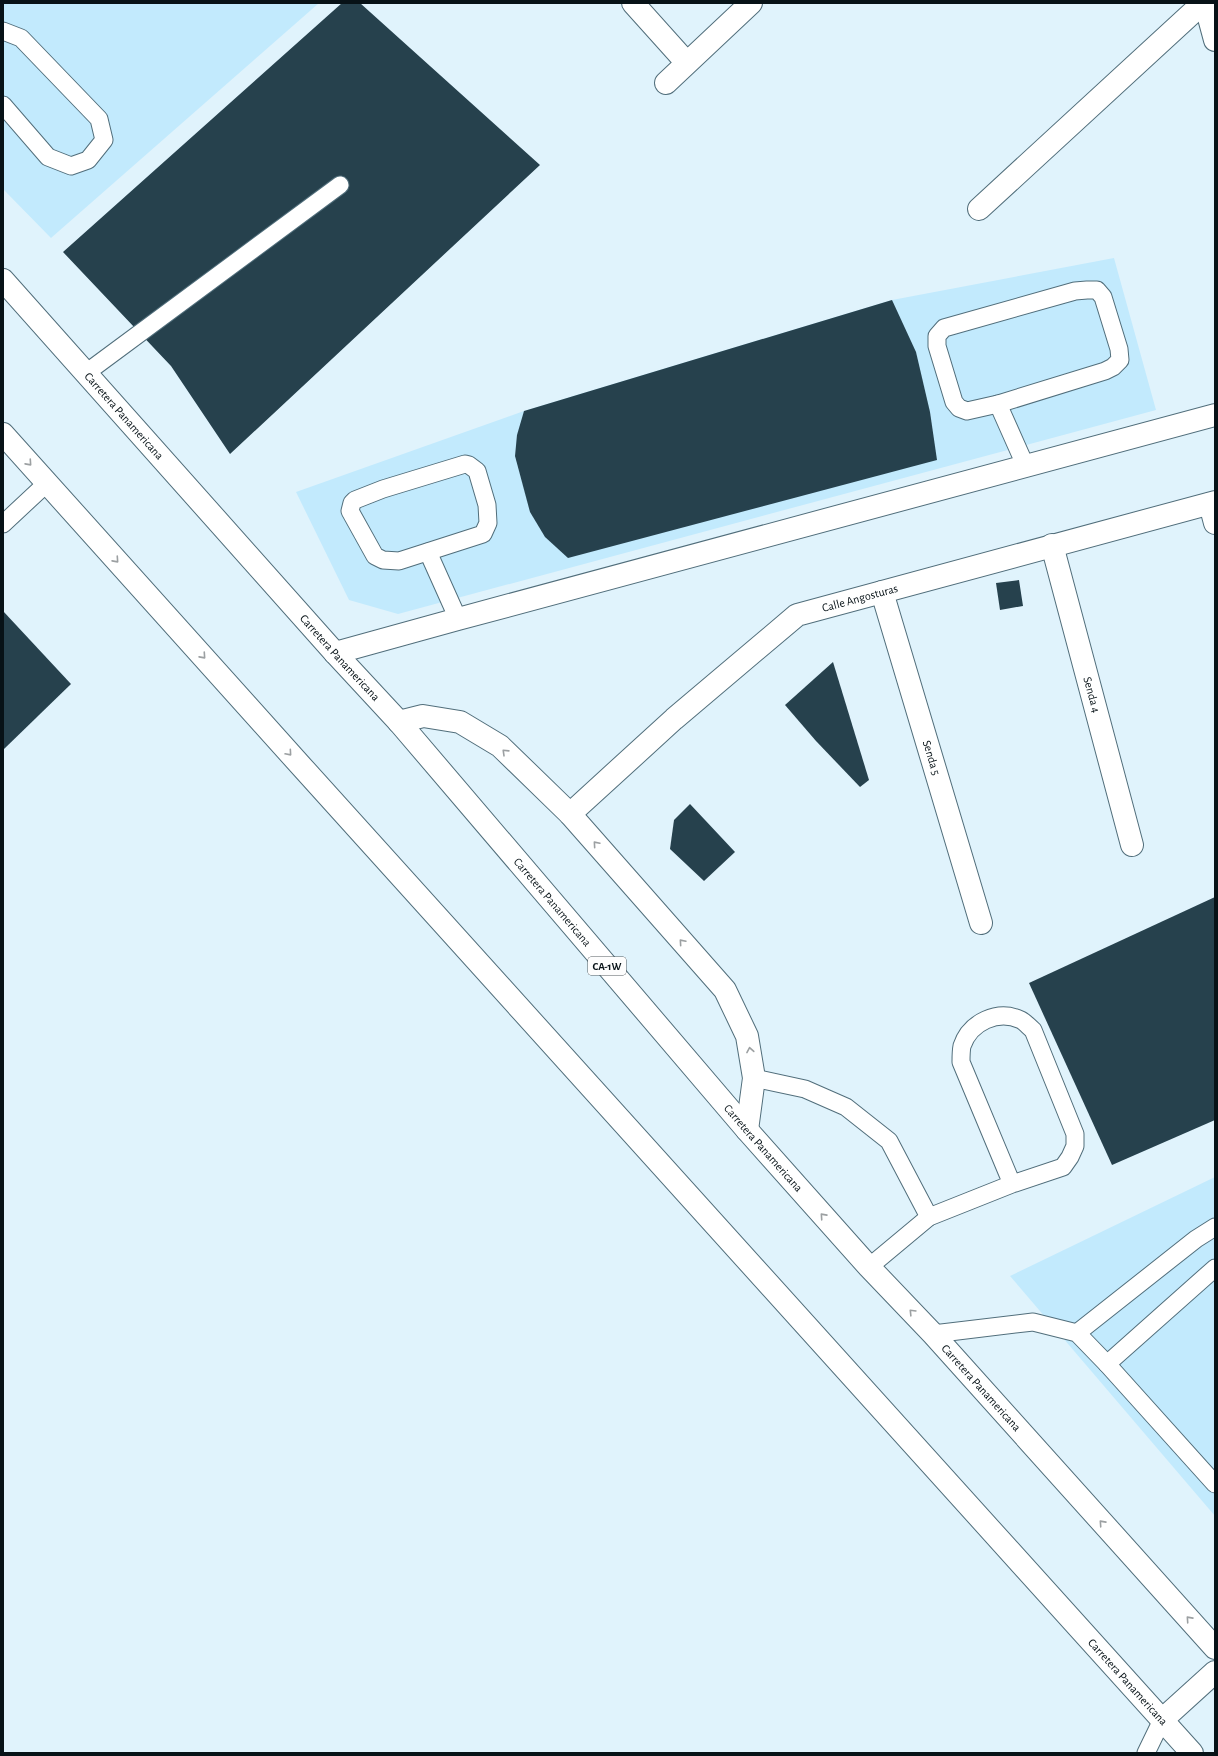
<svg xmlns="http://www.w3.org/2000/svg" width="1218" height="1756" font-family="'Alegreya Sans',sans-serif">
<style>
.built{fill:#c2eafd}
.building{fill:#26414d}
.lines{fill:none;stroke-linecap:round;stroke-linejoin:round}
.lane-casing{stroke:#516e7b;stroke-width:19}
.street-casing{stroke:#516e7b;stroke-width:24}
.highway-casing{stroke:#516e7b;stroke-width:24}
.lane{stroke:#fff;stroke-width:17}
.street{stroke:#fff;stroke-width:22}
.highway{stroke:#fff;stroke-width:22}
.oneway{stroke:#9ca0a2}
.labels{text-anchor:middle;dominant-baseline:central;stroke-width:4;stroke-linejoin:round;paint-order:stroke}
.shield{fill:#fdfdfd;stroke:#51585c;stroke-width:1}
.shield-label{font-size:11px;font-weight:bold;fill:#071217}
.street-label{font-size:12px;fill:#071217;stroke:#fdfdfd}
</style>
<rect width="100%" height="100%" fill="#e0f3fc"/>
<!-- built -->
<g class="built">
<polygon points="3,3 319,3 51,238 3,189"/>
<polygon points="1114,258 1156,410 398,614 349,600 296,492 524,411 892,300"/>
<polygon points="1215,1177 1215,1516 1010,1276"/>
</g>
<!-- building -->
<g class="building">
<polygon points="342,3 360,3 540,165 230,454 171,366 63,252"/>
<polygon points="892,300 916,352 930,412 937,460 568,558 545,537 530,512 515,456 517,435 524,411"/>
<polygon points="1019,580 1023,606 1000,610 996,583"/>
<polygon points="3,611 71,684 3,750"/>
<polygon points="833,662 869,780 860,787 816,741 785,705"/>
<polygon points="690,804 735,852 704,881 670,849 674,820"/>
<polygon points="1215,897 1215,1120 1112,1165 1029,983"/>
</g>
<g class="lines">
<!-- lane casing -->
<g class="lane-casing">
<g id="lane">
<polyline points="3,31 21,38 99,119 104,140 88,160 71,166 48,157 3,105"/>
<polygon points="1087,290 1097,290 1103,297 1119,349 1120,360 1113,367 1105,371 998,404 967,411 959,408 954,402 937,346 937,336 944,328 1075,291"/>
<polyline points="86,373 340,185"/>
<polyline points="998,404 1026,467"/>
<polygon points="465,464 469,465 477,471 487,505 488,523 483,534 399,561 383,560 375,556 350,511 352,503 355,500 383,489"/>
<polyline points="3,524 47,483"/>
<polyline points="428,552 458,619"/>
<polyline points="754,1078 805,1089 846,1107 889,1141 929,1217"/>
<path d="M 869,1267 L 929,1217 L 1012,1184 L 1063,1167 L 1070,1157 L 1075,1146 L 1075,1134 L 1033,1030 C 1029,1027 1025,1022 1021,1020 C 998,1009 970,1022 962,1046 C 961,1051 961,1057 961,1062 L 1012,1184"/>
<polyline points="1077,1333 1196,1239 1215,1227"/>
<polyline points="933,1334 1033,1322 1077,1333 1107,1364 1215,1484"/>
<polyline points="1107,1364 1215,1268"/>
<polyline points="1146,1753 1162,1720"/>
</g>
</g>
<!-- street casing -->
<g class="street-casing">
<g id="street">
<polyline points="633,3 686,62"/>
<polyline points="1205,3 1215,40"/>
<polyline points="666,83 751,3"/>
<polyline points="979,209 1203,3"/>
<polyline points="1210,504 1215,523"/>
<path id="s1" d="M 1052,545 L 1132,845"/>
<path id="s2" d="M 882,592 L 981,923"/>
<polyline points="335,653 458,619 1215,415"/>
<polyline points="399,722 423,716 460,722 500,746 570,814 725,990 747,1036 754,1078 747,1130"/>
<path id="s3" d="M 570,814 L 674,719 L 797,615 L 1215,502"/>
</g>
</g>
<!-- highway casing -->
<g class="highway-casing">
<g id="highway">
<path id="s4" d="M 3,280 L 335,653 L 399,722 L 747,1130 L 869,1267 L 933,1334 L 1215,1648"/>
<path id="s5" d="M 3,434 L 302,767 L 1192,1753"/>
<polyline points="1162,1720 1215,1672"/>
</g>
</g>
<!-- lane -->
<use href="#lane" class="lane"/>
<!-- street -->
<use href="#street" class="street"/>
<!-- highway -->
<use href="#highway" class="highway"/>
</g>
<!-- one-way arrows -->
<defs><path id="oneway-chevron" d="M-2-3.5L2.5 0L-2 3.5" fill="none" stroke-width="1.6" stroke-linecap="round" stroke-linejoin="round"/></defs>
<g class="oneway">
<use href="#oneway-chevron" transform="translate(29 463) rotate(48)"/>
<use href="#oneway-chevron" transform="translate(116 560) rotate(48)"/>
<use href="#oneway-chevron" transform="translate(203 656) rotate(48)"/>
<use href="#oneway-chevron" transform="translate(505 752) rotate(-136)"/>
<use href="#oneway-chevron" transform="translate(289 753) rotate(49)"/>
<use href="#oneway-chevron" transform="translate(596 844) rotate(-131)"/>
<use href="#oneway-chevron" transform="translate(682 942) rotate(-131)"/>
<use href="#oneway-chevron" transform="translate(750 1050) rotate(-100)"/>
<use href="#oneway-chevron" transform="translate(823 1216) rotate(-132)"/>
<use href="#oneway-chevron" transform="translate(912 1312) rotate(-134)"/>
<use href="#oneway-chevron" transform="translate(1102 1523) rotate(-132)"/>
<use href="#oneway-chevron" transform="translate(1189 1619) rotate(-132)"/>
</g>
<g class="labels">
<!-- shield labels -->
<rect class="shield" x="588" y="957" width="38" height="18" rx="3"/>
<g class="shield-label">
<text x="607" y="966">CA-1W</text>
</g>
<!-- street labels -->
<g class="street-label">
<text stroke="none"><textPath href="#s4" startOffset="182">Carretera Panamericana</textPath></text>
<text stroke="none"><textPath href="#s3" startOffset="367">Calle Angosturas</textPath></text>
<text stroke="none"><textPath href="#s4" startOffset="506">Carretera Panamericana</textPath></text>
<text stroke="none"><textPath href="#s1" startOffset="155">Senda 4</textPath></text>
<text stroke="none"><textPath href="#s2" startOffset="173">Senda 5</textPath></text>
<text stroke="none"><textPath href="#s4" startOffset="830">Carretera Panamericana</textPath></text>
<text stroke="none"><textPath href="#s4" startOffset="1154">Carretera Panamericana</textPath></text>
<text stroke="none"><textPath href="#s4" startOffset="1478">Carretera Panamericana</textPath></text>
<text stroke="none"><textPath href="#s5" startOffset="1680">Carretera Panamericana</textPath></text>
</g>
</g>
<!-- border -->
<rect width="1218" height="1756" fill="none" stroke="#071217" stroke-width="8"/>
</svg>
